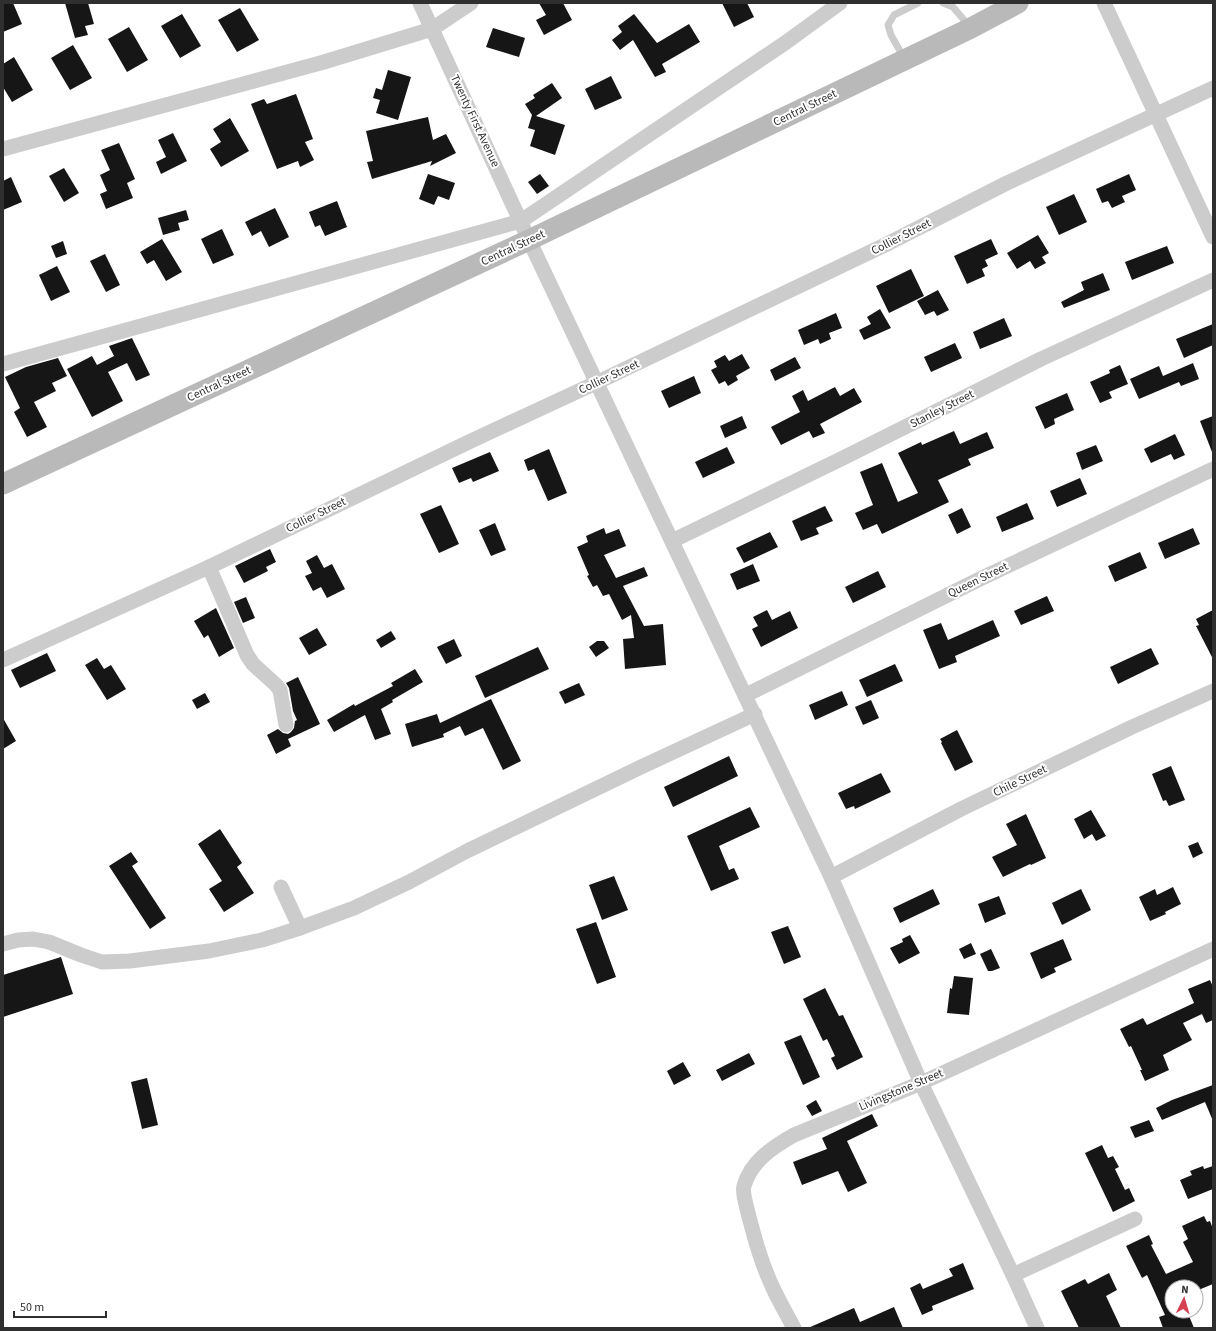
<svg xmlns="http://www.w3.org/2000/svg" width="1216" height="1331" font-family="'Source Sans 3',sans-serif">
<style>
.building{fill:#161616}
.lines{fill:none;stroke-linecap:round;stroke-linejoin:round}
.lane{stroke:#ccc;stroke-width:7}
.street{stroke:#ccc;stroke-width:15}
.secondary{stroke:#b9b9b9;stroke-width:21}
.labels{text-anchor:middle;dominant-baseline:central;stroke-width:4;stroke-linejoin:round;paint-order:stroke}
.street-label{font-size:12px;fill:#2f2f2f;stroke:#fff}
</style>
<rect width="100%" height="100%" fill="#fff"/>
<!-- building -->
<g class="building">
<polygon points="3,3 13,3 22,24 3,32"/>
<polygon points="65,3 88,3 94,24 85,26 88,35 75,38"/>
<polygon points="539,3 563,3 572,20 544,35 536,20 546,15"/>
<polygon points="722,3 747,3 754,17 734,27"/>
<polygon points="240,8 259,40 237,52 218,20"/>
<polygon points="182,14 201,46 180,58 161,26"/>
<polygon points="634,14 657,43 689,24 700,42 662,64 666,72 655,77 633,40 620,50 612,40 622,32 618,26"/>
<polygon points="129,27 148,60 127,72 108,39"/>
<polygon points="493,28 525,38 519,57 486,47"/>
<polygon points="73,45 92,78 70,90 51,58"/>
<polygon points="14,57 33,90 12,102 3,87 3,64"/>
<polygon points="388,70 411,77 398,120 376,113 380,100 373,98 376,88 382,90"/>
<polygon points="611,76 622,98 595,110 585,89"/>
<polygon points="552,83 562,98 536,116 565,125 555,155 530,146 535,130 528,128 532,115 525,104 535,98 533,95"/>
<polygon points="296,94 313,139 305,142 314,160 300,167 298,161 277,169 251,104 264,99 267,104"/>
<polygon points="428,117 433,140 446,134 456,153 430,166 432,161 372,179 367,162 373,161 366,131"/>
<polygon points="230,118 249,151 221,167 210,149 221,142 213,129"/>
<polygon points="173,133 187,161 161,174 156,162 166,157 158,140"/>
<polygon points="119,143 135,179 127,183 133,198 106,209 100,194 107,191 100,175 110,170 101,150"/>
<polygon points="64,168 79,193 64,202 49,176"/>
<polygon points="428,174 455,183 449,200 438,196 434,205 419,199"/>
<polygon points="540,174 549,186 537,194 528,182"/>
<polygon points="1129,174 1136,190 1122,196 1125,202 1112,208 1108,201 1102,203 1096,189"/>
<polygon points="11,177 22,202 3,210 3,181"/>
<polygon points="1074,194 1087,222 1059,235 1046,207"/>
<polygon points="337,201 347,227 325,236 320,225 315,227 309,212"/>
<polygon points="275,208 289,237 269,247 261,231 252,236 245,222"/>
<polygon points="186,210 189,220 178,223 180,230 163,235 158,218"/>
<polygon points="222,229 234,255 213,264 201,239"/>
<polygon points="1038,235 1049,253 1042,257 1046,263 1035,269 1030,261 1017,269 1007,253"/>
<polygon points="162,239 182,272 166,281 154,260 147,264 140,252"/>
<polygon points="991,239 998,254 985,260 988,266 982,269 985,276 967,284 954,256"/>
<polygon points="63,241 67,254 56,258 51,246"/>
<polygon points="1167,246 1174,263 1132,280 1125,262"/>
<polygon points="105,254 120,285 106,292 90,261"/>
<polygon points="57,266 70,292 51,301 39,275"/>
<polygon points="911,269 924,296 889,313 876,286"/>
<polygon points="1103,273 1110,290 1064,308 1061,302 1084,290 1081,282"/>
<polygon points="938,290 949,310 937,316 934,311 925,315 917,301"/>
<polygon points="880,309 891,328 864,340 859,330 871,324 867,317"/>
<polygon points="836,313 842,328 829,333 831,339 820,344 818,339 804,345 798,330"/>
<polygon points="1004,318 1012,336 980,349 973,332"/>
<polygon points="1213,324 1213,345 1184,358 1176,339"/>
<polygon points="132,338 150,375 136,381 127,363 108,372 123,401 92,417 67,369 92,356 97,365 114,356 109,346"/>
<polygon points="955,343 962,358 931,372 924,357"/>
<polygon points="742,354 750,368 736,376 738,380 728,386 725,381 719,384 711,370 717,367 714,361 725,355 729,361"/>
<polygon points="795,357 801,368 775,381 770,370"/>
<polygon points="58,358 67,376 52,383 56,391 34,402 47,427 27,437 14,412 20,408 5,377 26,367"/>
<polygon points="1193,363 1199,379 1181,386 1179,382 1139,399 1130,379 1159,366 1163,376"/>
<polygon points="1120,365 1128,384 1109,392 1112,398 1100,403 1090,382 1110,373 1109,370"/>
<polygon points="694,376 701,393 669,408 661,391"/>
<polygon points="835,387 840,396 854,388 862,402 820,424 825,433 813,438 809,431 781,445 771,427 800,412 792,396 803,390 808,401"/>
<polygon points="1067,393 1074,410 1054,419 1055,424 1045,429 1035,407"/>
<polygon points="742,416 747,428 725,438 720,426"/>
<polygon points="1213,416 1213,452 1212,452 1200,421"/>
<polygon points="954,431 960,444 987,432 994,448 968,459 971,465 938,480 949,502 882,534 877,524 863,530 855,513 873,505 860,472 882,463 898,502 900,501 918,493 898,453 921,442 922,445"/>
<polygon points="1175,434 1185,455 1174,460 1171,454 1151,463 1144,449"/>
<polygon points="1096,445 1103,461 1082,470 1076,453"/>
<polygon points="727,447 735,463 703,478 695,462"/>
<polygon points="549,449 567,493 548,501 534,469 528,471 524,460"/>
<polygon points="490,452 499,471 473,482 471,478 459,483 452,468"/>
<polygon points="1080,478 1087,494 1057,507 1050,491"/>
<polygon points="1027,503 1034,519 1002,532 996,517"/>
<polygon points="441,505 459,544 439,553 420,514"/>
<polygon points="825,506 833,521 816,528 819,534 801,541 792,521"/>
<polygon points="962,508 971,527 957,534 948,515"/>
<polygon points="495,523 506,550 491,556 479,530"/>
<polygon points="604,528 606,534 619,529 626,546 604,555 616,578 644,567 648,576 623,586 644,626 663,624 666,665 625,669 623,639 634,638 631,615 622,620 609,594 603,596 597,585 593,587 587,576 589,575 577,547 588,542 586,536"/>
<polygon points="1193,528 1200,544 1165,559 1158,543"/>
<polygon points="770,532 778,547 744,563 736,548"/>
<polygon points="270,549 276,562 266,567 268,571 244,583 235,566"/>
<polygon points="1140,552 1147,568 1115,582 1108,566"/>
<polygon points="317,555 324,568 332,564 345,589 327,598 321,587 313,591 305,576 312,573 306,561"/>
<polygon points="753,564 760,581 737,590 730,574"/>
<polygon points="878,571 886,587 853,603 845,587"/>
<polygon points="1047,596 1054,611 1021,625 1014,611"/>
<polygon points="246,597 255,618 243,623 234,602"/>
<polygon points="216,608 234,648 219,657 208,635 204,638 194,621"/>
<polygon points="767,610 772,620 790,611 798,628 761,647 752,629 758,626 753,617"/>
<polygon points="1213,610 1213,659 1196,626 1199,625 1196,619"/>
<polygon points="993,620 1000,636 955,656 957,662 939,669 923,630 941,623 948,640"/>
<polygon points="317,628 327,645 309,655 299,638"/>
<polygon points="391,631 396,639 381,648 376,640"/>
<polygon points="454,639 462,656 446,664 437,647"/>
<polygon points="597,641 604,641 609,648 596,657 589,647"/>
<polygon points="538,647 549,669 485,698 475,676"/>
<polygon points="1151,648 1159,664 1118,684 1110,667"/>
<polygon points="47,653 56,671 20,688 11,670"/>
<polygon points="97,658 104,669 111,665 126,689 107,700 85,665"/>
<polygon points="895,664 903,681 867,697 859,680"/>
<polygon points="415,669 423,682 392,700 393,702 381,709 391,734 375,740 365,715 334,732 327,720 354,704 355,706 393,686 391,683"/>
<polygon points="298,677 320,724 288,739 291,746 276,754 267,735 278,729 283,733 288,734 291,732 294,728 295,721 297,720 293,711 289,688 286,683"/>
<polygon points="579,683 585,695 565,704 559,692"/>
<polygon points="842,691 848,705 815,720 809,705"/>
<polygon points="205,693 210,702 197,709 192,700"/>
<polygon points="491,699 521,761 503,770 483,728 465,736 460,726 443,734 444,737 412,747 405,724 437,714 440,723"/>
<polygon points="871,700 879,718 863,725 855,707"/>
<polygon points="3,718 16,741 3,749"/>
<polygon points="957,730 973,762 955,771 941,743 942,742 940,739"/>
<polygon points="729,756 738,776 673,807 664,787"/>
<polygon points="1171,766 1185,800 1169,806 1166,800 1163,801 1152,774"/>
<polygon points="881,773 891,792 855,809 854,806 846,809 838,793"/>
<polygon points="750,807 760,827 719,846 729,870 734,868 739,879 711,891 687,836"/>
<polygon points="1091,810 1106,836 1096,841 1092,834 1084,839 1074,819"/>
<polygon points="1026,814 1046,858 1031,865 1030,864 1003,877 992,857 1017,845 1006,824"/>
<polygon points="220,829 242,863 237,867 254,893 224,912 209,889 222,881 198,844"/>
<polygon points="1198,842 1203,853 1193,858 1188,846"/>
<polygon points="131,852 138,862 132,866 166,918 150,929 109,866"/>
<polygon points="614,876 628,910 602,920 589,885"/>
<polygon points="1173,887 1181,904 1165,912 1166,914 1150,921 1139,897 1155,889 1157,895"/>
<polygon points="933,889 940,904 900,923 893,908"/>
<polygon points="1081,889 1091,910 1062,925 1052,903"/>
<polygon points="999,896 1006,914 985,923 978,904"/>
<polygon points="596,922 616,977 597,984 576,929"/>
<polygon points="788,926 801,957 784,964 771,932"/>
<polygon points="910,935 920,953 899,964 890,948 903,942 902,939"/>
<polygon points="1063,939 1072,960 1054,968 1056,972 1041,979 1030,953"/>
<polygon points="971,943 976,954 964,959 959,949"/>
<polygon points="991,949 1000,968 992,971 988,971 980,954"/>
<polygon points="61,957 73,994 3,1017 3,975"/>
<polygon points="954,976 973,978 969,1015 947,1013 950,988 952,989"/>
<polygon points="1210,980 1213,987 1213,1020 1206,1023 1202,1014 1183,1023 1192,1040 1163,1055 1169,1070 1145,1081 1140,1070 1142,1070 1131,1046 1129,1047 1120,1029 1143,1018 1147,1025 1194,1003 1188,989"/>
<polygon points="825,988 839,1016 843,1015 863,1057 837,1070 831,1058 835,1056 827,1039 823,1041 803,999"/>
<polygon points="801,1035 820,1077 803,1085 784,1042"/>
<polygon points="749,1053 755,1064 722,1081 716,1070"/>
<polygon points="683,1062 691,1076 674,1085 667,1071"/>
<polygon points="147,1078 158,1125 142,1129 131,1082"/>
<polygon points="1213,1085 1213,1121 1205,1102 1162,1120 1156,1108 1172,1100"/>
<polygon points="816,1100 822,1111 812,1116 806,1106"/>
<polygon points="872,1114 878,1126 847,1141 867,1183 848,1192 838,1171 802,1185 793,1162 827,1149 822,1138"/>
<polygon points="1149,1120 1154,1131 1135,1138 1130,1127"/>
<polygon points="1102,1145 1108,1158 1113,1156 1119,1167 1115,1169 1125,1190 1129,1188 1135,1201 1113,1212 1085,1153"/>
<polygon points="1203,1166 1204,1169 1213,1166 1213,1189 1188,1199 1180,1180 1192,1175 1190,1171"/>
<polygon points="1204,1216 1207,1222 1210,1221 1213,1229 1213,1284 1196,1291 1196,1287 1172,1287 1172,1311 1179,1311 1180,1314 1187,1311 1194,1328 1163,1328 1159,1317 1165,1315 1147,1275 1142,1278 1126,1246 1149,1235 1153,1244 1151,1245 1166,1274 1193,1262 1183,1242 1188,1239 1182,1226"/>
<polygon points="963,1263 974,1289 932,1306 933,1310 922,1315 910,1288 920,1283 923,1289 953,1276 949,1269"/>
<polygon points="1109,1273 1117,1290 1106,1296 1121,1328 1079,1328 1061,1291 1085,1279 1088,1284"/>
<polygon points="894,1307 903,1328 808,1328 854,1308 860,1322"/>
</g>
<g class="lines">
<!-- lane -->
<g class="lane">
<polyline points="943,3 953,7 969,26"/>
<polyline points="904,58 891,35 888,25 894,15 918,3"/>
</g>
<!-- street -->
<g class="street">
<polyline points="420,3 529,240 831,877 921,1083 1013,1275 1037,1328"/>
<polyline points="1104,3 1213,237"/>
<polyline points="3,149 324,62 432,29 471,3"/>
<polyline points="3,364 521,221 785,43 840,3"/>
<polyline points="672,541 843,458 1041,359 1213,280"/>
<polyline points="209,567 247,655 253,664 276,685 280,690 286,725"/>
<polyline points="3,660 209,567 473,440 598,382 885,245 1007,183 1213,88"/>
<polyline points="746,695 984,577 1213,469"/>
<polyline points="831,877 961,809 1132,727 1213,691"/>
<polyline points="281,887 300,928 354,908 409,882 467,851 641,767 755,714"/>
<polyline points="3,944 18,940 33,939 49,942 81,955 102,962 130,961 209,951 262,940 300,928"/>
<polyline points="1013,1275 1135,1219"/>
<path d="M 794,1328 C 787,1315 779,1301 773,1288 C 761,1263 754,1236 747,1209 C 746,1203 742,1193 744,1186 C 751,1161 773,1147 794,1135 L 921,1083 L 1213,949"/>
</g>
<!-- secondary -->
<polyline class="secondary" points="3,484 529,240 971,28 1018,3"/>
</g>
<g class="labels">
<!-- street labels -->
<g class="street-label">
<text transform="translate(805 108) rotate(-26)">Central Street</text>
<text transform="translate(475 121) rotate(65)">Twenty First Avenue</text>
<text transform="translate(901 237) rotate(-27)">Collier Street</text>
<text transform="translate(513 248) rotate(-25)">Central Street</text>
<text transform="translate(609 377) rotate(-25)">Collier Street</text>
<text transform="translate(219 384) rotate(-25)">Central Street</text>
<text transform="translate(942 409) rotate(-27)">Stanley Street</text>
<text transform="translate(316 515) rotate(-26)">Collier Street</text>
<text transform="translate(978 580) rotate(-26)">Queen Street</text>
<text transform="translate(1020 781) rotate(-26)">Chile Street</text>
<text transform="translate(901 1090) rotate(-23)">Livingstone Street</text>
</g>
</g>
<!-- border -->
<rect width="1216" height="1331" fill="none" stroke="#2f2f2f" stroke-width="8"/>
<!-- north arrow -->
<g transform="translate(1184 1299) rotate(5)"><circle r="19" fill="#ffffff" stroke="#acacac"/>
<path d="M0-3L7 15L0 10L-7 15Z" fill="#d64052"/>
<text y="-6" font-size="11" font-weight="bold" text-anchor="middle" fill="#2f2f2f">N</text>
</g>
<!-- scale -->
<path d="M14 1311v6h92v-6" fill="none" stroke="#2f2f2f" stroke-width="2"/>
<text x="20" y="1311" font-size="12" fill="#2f2f2f" stroke="#ffffff" stroke-width="3" paint-order="stroke">50 m</text>
</svg>
